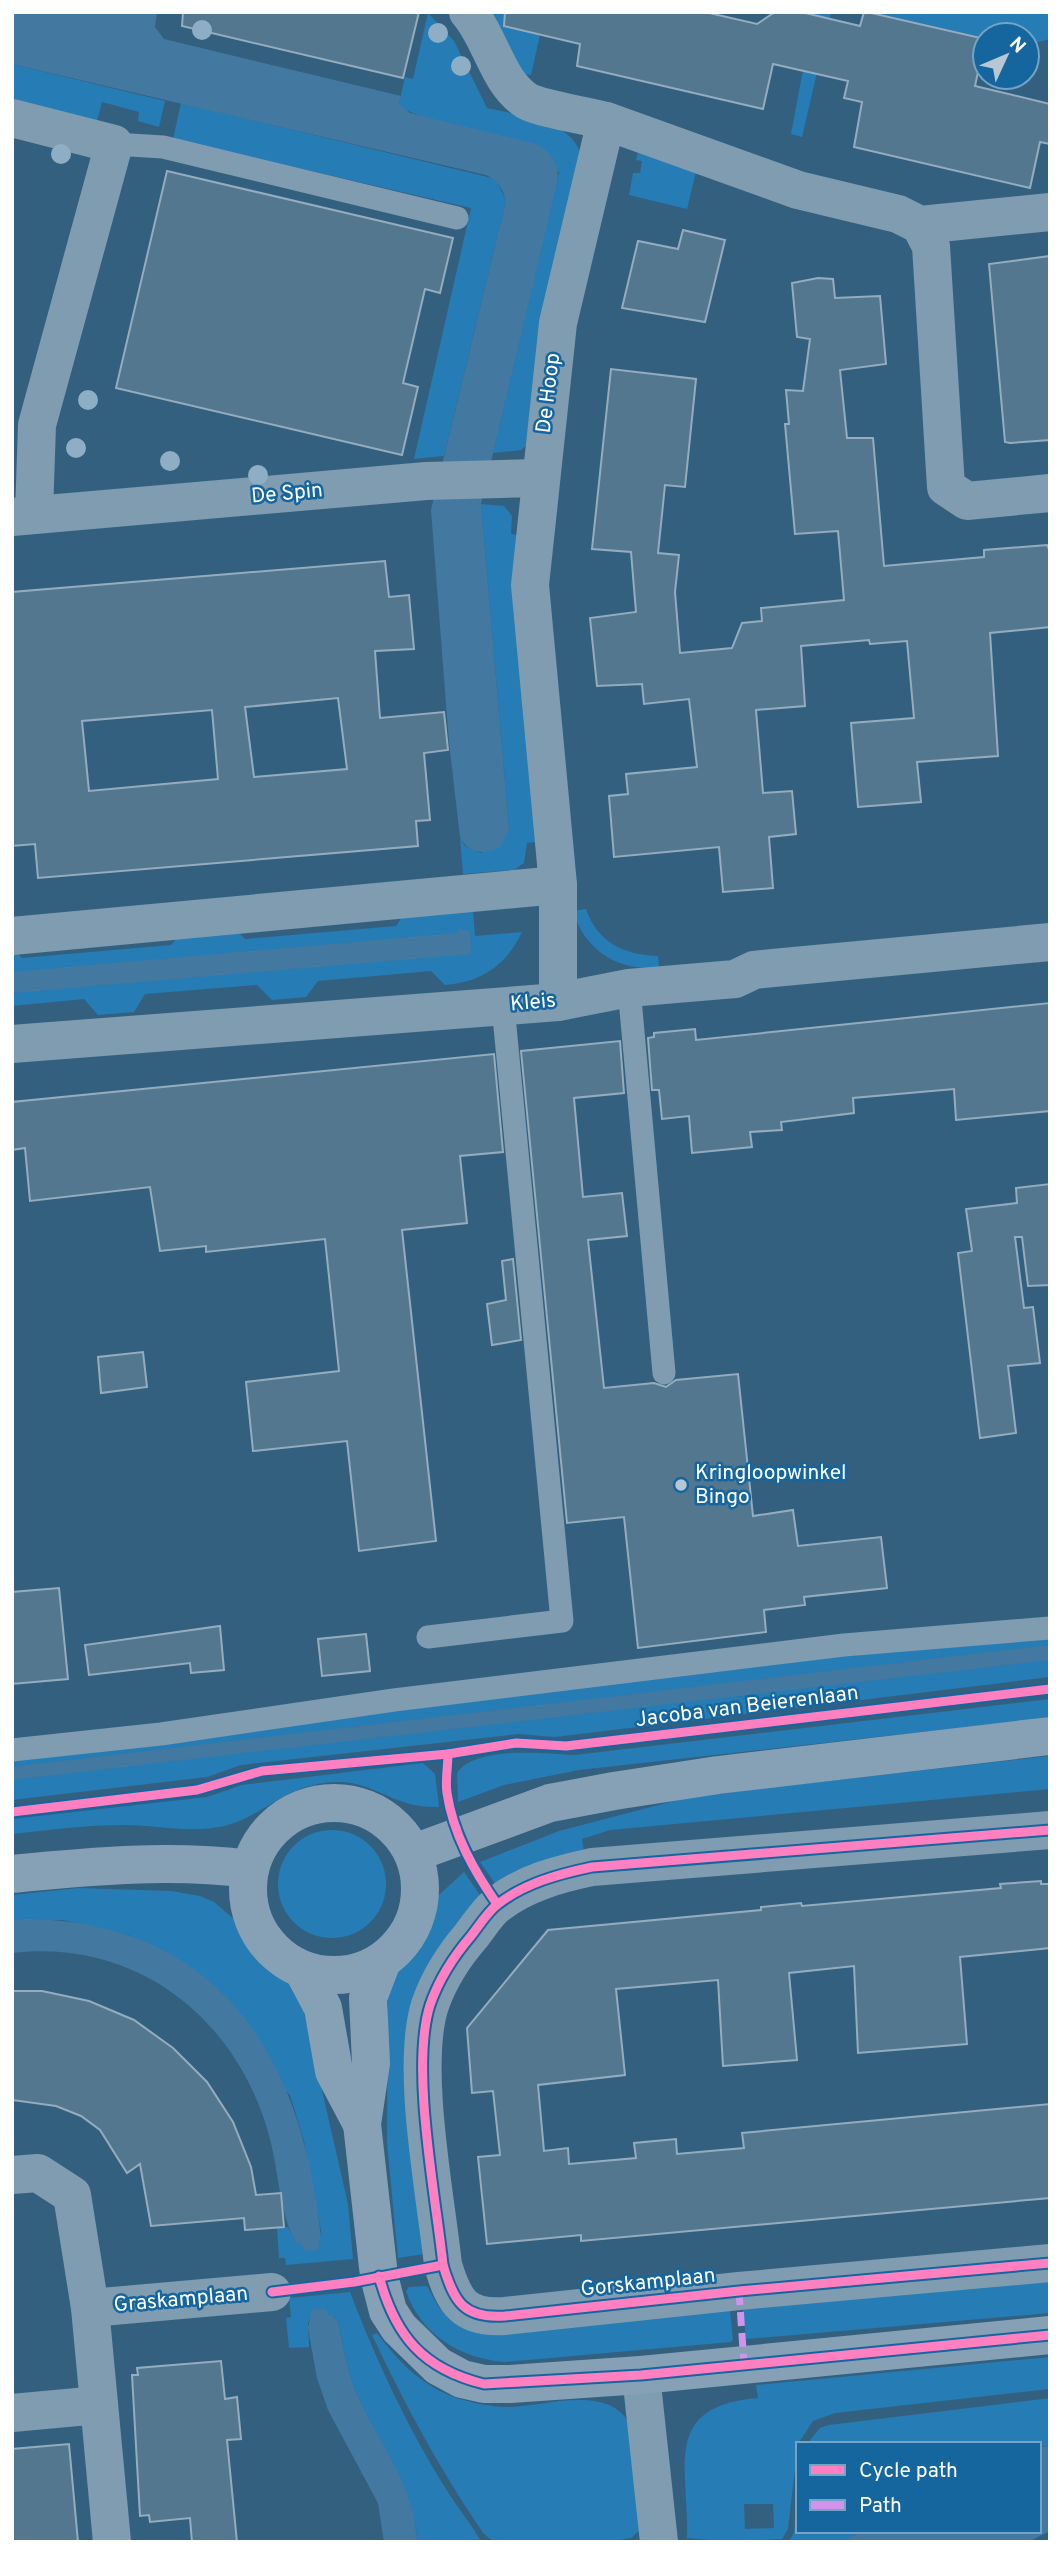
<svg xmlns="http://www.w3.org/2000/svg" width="1062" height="2554" font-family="Overpass,sans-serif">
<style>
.green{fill:#267cb4;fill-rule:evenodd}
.water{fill:#4379a1}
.building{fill:#53778f;stroke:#94acbe;stroke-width:2;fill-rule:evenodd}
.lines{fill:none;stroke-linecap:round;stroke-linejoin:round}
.lane{stroke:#7f9cb0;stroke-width:23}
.street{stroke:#7f9cb0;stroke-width:38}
.secondary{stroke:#86a1b6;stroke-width:38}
.quiet{stroke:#d193ec;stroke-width:7;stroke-dasharray:14 7;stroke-linecap:butt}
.cycleway-casing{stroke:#15669f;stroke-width:13}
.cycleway{stroke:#ff80c0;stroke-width:9}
.tree{fill:#8daec5}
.poi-dot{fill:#b8c7d3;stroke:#15669f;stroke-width:2.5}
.labels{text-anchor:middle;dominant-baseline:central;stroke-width:5;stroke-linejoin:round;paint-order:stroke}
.street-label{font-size:21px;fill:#fff;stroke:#15669f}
.poi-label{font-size:21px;fill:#fff;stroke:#15669f;text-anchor:start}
</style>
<rect width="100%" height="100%" fill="#346080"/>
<!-- green -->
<g class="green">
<polygon points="490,12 545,12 531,75 522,74"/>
<polygon points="814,12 831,12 802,137 791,134"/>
<polygon points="871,12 1050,13 1050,39 1027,45 1027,35 985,35 985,38"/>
<path d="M 428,13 L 454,41 L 487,108 C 517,115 573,120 581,156 L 527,445 L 521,450 L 493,453 L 559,172 L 403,109 L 399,104 L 405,77 L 413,79 Z"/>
<polygon points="12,64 165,101 159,127 138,121 139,112 102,102 97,121 12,101"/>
<polygon points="181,103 496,179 506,201 444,456 414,459 471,208 173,139"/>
<polygon points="639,148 699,159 687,209 629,195 633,173 640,173 642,161 636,160"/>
<polygon points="481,504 504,506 512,516 511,534 520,535 537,842 527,843 524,863 514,870 463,874 460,837 465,846 481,853 509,830"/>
<path d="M 586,909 C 597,942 624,955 658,956 L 659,968 C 618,971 585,951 573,911 Z"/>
<path d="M 473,910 L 475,936 L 522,932 C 506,966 481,982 445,985 L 431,971 L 318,981 L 306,997 L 272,1000 L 257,985 L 145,994 L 134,1012 L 98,1015 L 84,999 L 12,1006 L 12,947 L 22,958 L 171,945 L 183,930 L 231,925 L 245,939 L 396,926 L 406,911 Z"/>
<polygon points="1050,1637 1050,1677 555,1737 518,1734 241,1765 207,1777 12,1800 12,1758 157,1746 432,1704 832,1655"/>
<path d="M 1050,1699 L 1050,1718 L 579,1770 L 504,1785 L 458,1802 L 457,1773 C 476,1745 545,1754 575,1755 Z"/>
<polygon points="1050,1756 1050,1789 610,1830 582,1839 584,1852 496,1885 480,1862 559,1831 693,1796"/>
<path d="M 423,1763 L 435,1774 L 439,1807 C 394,1809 375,1781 337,1782 C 284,1783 263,1819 219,1827 C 188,1833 155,1825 124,1825 C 86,1825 49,1830 12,1834 L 12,1819 L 207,1797 L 242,1785 Z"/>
<circle cx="332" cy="1884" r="54"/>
<polygon points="464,1872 482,1898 451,1932 424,2254 398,2258 387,2143 388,1977 415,1943 439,1895"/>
<polygon points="79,1888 171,1891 200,1896 214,1902 235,1920 261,1957 299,1990 348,2204 353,2259 286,2265 285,2258 279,2258 277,2228 288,2227 296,2242 318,2242 321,2231 304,2141 290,2095 131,1936 63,1920 12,1921 12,1895"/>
<polygon points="1050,2279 1050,2313 746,2339 743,2309"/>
<path d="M 427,2286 L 438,2306 L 451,2320 L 730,2311 L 733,2339 L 731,2342 L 504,2362 C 460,2358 421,2335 406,2291 L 409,2287 Z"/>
<path d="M 350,2292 C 375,2358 410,2433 448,2492 C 458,2509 472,2524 481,2542 L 417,2542 C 414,2485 379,2444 357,2394 C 347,2371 343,2345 338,2321 L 331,2315 L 311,2318 L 308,2323 L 309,2347 L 289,2348 L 286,2318 L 291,2317 L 289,2298 Z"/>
<path d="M 377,2333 C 400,2364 426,2390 464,2400 C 478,2404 493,2407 507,2407 C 546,2407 616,2380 633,2432 C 640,2450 639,2506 641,2529 L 631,2538 L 610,2542 L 492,2540 L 484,2534 C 441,2472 404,2403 372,2335 Z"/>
<path d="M 1050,2357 L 1050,2389 L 835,2413 L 813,2421 L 798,2444 L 788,2529 L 782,2539 L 731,2542 L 687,2538 C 689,2467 661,2406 758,2398 L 756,2385 ZM 744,2504 L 773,2504 L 774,2528 L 745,2529 Z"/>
<polygon points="1050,2398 1050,2446 807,2444 820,2428 829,2425"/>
<polygon points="798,2501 798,2531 860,2531 843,2542 789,2542 794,2532"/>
</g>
<!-- water -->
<g class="water">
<path d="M 12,12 L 157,12 L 155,27 L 164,39 L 401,96 L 399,104 L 410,113 L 536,144 C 553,153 560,164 557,183 L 481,504 L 509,830 L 500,847 C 484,856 468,853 460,837 L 449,742 L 431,510 L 506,201 C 502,188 499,181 486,175 L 12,64 Z"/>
<polygon points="459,928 470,932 471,954 12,993 12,972 457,933"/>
<polygon points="1050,1645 1050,1660 12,1780 12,1767"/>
<path d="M 27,1919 C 218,1922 300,2054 320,2229 C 321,2238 318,2242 319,2250 L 304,2251 L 302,2244 L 296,2243 C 279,2211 279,2173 270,2139 C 239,2020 138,1938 12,1953 L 12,1921 Z"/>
<path d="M 319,2309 L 327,2309 L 328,2316 L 330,2314 L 338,2321 C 343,2345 347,2371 357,2394 C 380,2446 414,2482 417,2542 L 384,2542 L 378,2503 L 328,2410 L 317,2378 L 308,2328 L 312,2310 Z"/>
<polygon points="1050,2446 1050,2531 1028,2542 843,2542 860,2531 1039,2531 1039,2447"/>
</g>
<!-- building -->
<g class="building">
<polygon points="183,12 419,12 403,78 182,26"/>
<polygon points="505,12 705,12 757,24 775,12 801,12 860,26 864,12 867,12 985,39 975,86 1050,104 1050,144 1040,142 1030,188 854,147 862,102 844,98 848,81 773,64 763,109 577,66 580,44 504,26"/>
<polygon points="167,171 453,238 440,293 425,289 403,383 418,387 402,455 116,388"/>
<polygon points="683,230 725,240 705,322 622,308 638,241 678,249"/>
<polygon points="1050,256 1050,440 1010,443 1005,442 989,264"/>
<polygon points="818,278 833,279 835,298 880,296 886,364 840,370 847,438 873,438 884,566 984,557 984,550 1047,545 1050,551 1050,627 990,633 998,756 917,762 921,802 858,807 851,723 914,718 907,641 870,644 869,640 801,646 805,706 756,710 763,793 792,791 796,834 769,837 773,888 723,892 719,847 614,857 609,796 628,794 626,774 697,767 689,699 644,704 642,684 597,686 590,618 636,612 631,552 592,549 611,369 696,379 685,487 665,485 658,553 679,555 675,592 680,653 732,648 742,623 762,621 761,608 844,600 838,531 795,534 785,424 789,424 786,390 803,391 810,339 797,337 792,283"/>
<path d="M 385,561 L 389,597 L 409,595 L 414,649 L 375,651 L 380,718 L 444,712 L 448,750 L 424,753 L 430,820 L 416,821 L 418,846 L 38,878 L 35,844 L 12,846 L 12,592 ZM 338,698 L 347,769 L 254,777 L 245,707 ZM 212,710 L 218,779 L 89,791 L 82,721 Z"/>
<polygon points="1050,1003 1050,1111 956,1120 954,1089 853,1098 854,1113 781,1122 782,1130 750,1132 752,1147 692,1153 689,1116 662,1119 659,1090 652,1090 648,1038 654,1037 654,1033 695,1029 696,1040"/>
<polygon points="620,1041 624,1093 574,1098 583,1197 622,1193 627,1236 588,1240 604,1388 654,1383 666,1387 676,1380 738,1374 753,1516 793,1510 798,1546 881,1537 887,1588 804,1597 805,1605 764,1610 766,1632 638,1648 624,1517 567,1523 521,1051"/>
<polygon points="494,1054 503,1152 460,1156 467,1223 402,1230 436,1541 359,1551 347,1441 253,1451 246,1382 339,1371 325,1239 206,1252 206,1246 160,1251 150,1187 30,1201 25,1148 12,1150 12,1102"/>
<polygon points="1050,1184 1050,1285 1028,1286 1022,1237 1015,1237 1024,1308 1033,1307 1040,1363 1008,1366 1016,1433 980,1438 958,1253 972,1251 966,1209 1017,1203 1016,1188"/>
<polygon points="513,1259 521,1340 492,1345 487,1304 506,1300 502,1261"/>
<polygon points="143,1352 147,1387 101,1393 98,1357"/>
<polygon points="59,1588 68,1679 12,1684 12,1592"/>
<polygon points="220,1626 224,1670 191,1673 190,1663 89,1675 85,1645"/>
<polygon points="366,1634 370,1671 322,1676 318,1639"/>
<polygon points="1041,1881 1041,1884 1050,1884 1050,1948 960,1957 967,2044 858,2053 854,1966 789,1973 797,2060 723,2066 718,1980 616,1989 625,2075 538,2085 544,2151 568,2148 569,2164 636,2158 634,2143 676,2139 677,2154 710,2151 744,2148 742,2133 1050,2104 1050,2198 581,2241 581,2235 487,2244 478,2157 500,2155 493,2091 472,2093 467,2028 548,1930 761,1910 761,1907 801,1903 802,1906 1001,1888 1000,1884"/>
<polygon points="12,1991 42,1991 89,2001 134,2020 173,2048 207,2082 233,2122 251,2167 256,2195 281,2193 284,2227 245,2230 244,2218 151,2226 140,2164 127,2173 100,2130 81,2116 56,2106 12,2100"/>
<polygon points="221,2361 225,2399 237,2397 241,2439 227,2440 237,2542 192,2542 190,2518 150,2522 149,2515 140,2516 132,2375 138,2375 137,2368"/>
<polygon points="69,2444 78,2542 12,2542 12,2449"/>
</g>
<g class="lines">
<!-- lane -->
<g class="lane">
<polyline points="114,144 163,147 457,218"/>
<polyline points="629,988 664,1373"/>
<polyline points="428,1637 562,1621 503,1006"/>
<polyline points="12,1750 161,1734 394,1700 844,1645 1050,1628"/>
</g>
<!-- street -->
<g class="street">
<path d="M 468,12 C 491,38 497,82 527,101 C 541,109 589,116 606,121"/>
<polyline points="12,118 114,144 37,425 34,514"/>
<polyline points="920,225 931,246 946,487 967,501 1050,493"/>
<polyline points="12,517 426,481 539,478"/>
<polyline points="12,936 558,885"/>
<polyline points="558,1002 558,885 530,585 558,323 606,121 798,190 898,214 920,225 1050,212"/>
<polyline points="12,1044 558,1002 629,988 735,979 754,970 773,968 1050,942"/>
<path d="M 1050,1830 L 592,1867 C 559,1874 525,1883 498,1904 C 488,1911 479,1926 471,1936 C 453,1957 439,1979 430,2005 C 410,2068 436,2197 443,2265 C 454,2302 464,2319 505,2316 L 739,2291 L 1050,2263"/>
<polyline points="12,2175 38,2173 72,2195 90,2308 112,2542"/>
<polyline points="90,2308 272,2292"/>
<polyline points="641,2375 659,2542"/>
<polyline points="12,2413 99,2405"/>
</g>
<!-- secondary -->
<g class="secondary">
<circle cx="334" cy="1889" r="86"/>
<polyline points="414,1853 550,1803 614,1791 718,1775 1050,1736"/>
<path d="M 12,1874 C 93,1866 170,1859 250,1869"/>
<polyline points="382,1961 368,1998 371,2063 362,2124 379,2276 388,2311 399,2328 438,2366 462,2379 484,2384 510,2384 641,2375 1050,2335"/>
<polyline points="303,1970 323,2008 334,2071 362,2124"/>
</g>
<!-- quiet -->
<polyline class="quiet" points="739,2291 744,2364"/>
<!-- cycleway casing -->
<g class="cycleway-casing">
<g id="cycleway">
<path d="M 448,1754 C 448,1766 445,1781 447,1793 C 453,1834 474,1871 497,1904"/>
<polyline points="12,1812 197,1790 262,1771 448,1754 516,1743 566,1746 1050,1689"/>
<path d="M 1050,1830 L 592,1867 C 559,1874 525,1883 498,1904 C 488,1911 479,1926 471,1936 C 453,1957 439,1979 430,2005 C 410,2068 436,2197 443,2265 C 454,2302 464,2319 505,2316 L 739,2291 L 1050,2263"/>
<path d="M 379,2276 C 395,2336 423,2369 484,2384 L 641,2375 L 1050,2335"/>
<polyline points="272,2292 354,2282 443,2265"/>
</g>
</g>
<!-- cycleway -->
<use href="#cycleway" class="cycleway"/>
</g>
<!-- trees -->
<g class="tree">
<circle cx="202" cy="30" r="10"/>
<circle cx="438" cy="33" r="10"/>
<circle cx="461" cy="66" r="10"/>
<circle cx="61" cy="154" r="10"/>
<circle cx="88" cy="400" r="10"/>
<circle cx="76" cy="448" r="10"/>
<circle cx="170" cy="461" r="10"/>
<circle cx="258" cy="475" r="10"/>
</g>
<!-- markers -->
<circle class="poi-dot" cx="681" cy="1485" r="7"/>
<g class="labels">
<!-- street labels -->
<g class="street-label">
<text transform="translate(549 393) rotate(-83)">De Hoop</text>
<text transform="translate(287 494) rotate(-5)">De Spin</text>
<text transform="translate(533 1003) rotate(-5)">Kleis</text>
<text transform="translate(747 1707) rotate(-7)">Jacoba van Beierenlaan</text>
<text transform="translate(648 2283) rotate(-6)">Gorskamplaan</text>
<text transform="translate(181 2300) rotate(-5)">Graskamplaan</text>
</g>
<!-- poi labels -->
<g class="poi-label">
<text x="695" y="1473">Kringloopwinkel<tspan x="695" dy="24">Bingo</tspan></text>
</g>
</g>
<!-- border -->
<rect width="1062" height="2554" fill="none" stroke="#ffffff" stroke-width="28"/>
<!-- legend -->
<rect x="796" y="2442" width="245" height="91" fill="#15669f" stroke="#73a3c5" stroke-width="2"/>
<rect x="810" y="2465" width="35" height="10" fill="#ff80c0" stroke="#73a3c5" stroke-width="2"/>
<text x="859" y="2477" font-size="21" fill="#ffffff">Cycle path</text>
<rect x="810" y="2500" width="35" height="10" fill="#d193ec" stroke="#73a3c5" stroke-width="2"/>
<text x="859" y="2512" font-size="21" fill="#ffffff">Path</text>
<!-- north arrow -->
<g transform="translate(1006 56) rotate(46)"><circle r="33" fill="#15669f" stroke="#73a3c5" stroke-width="2"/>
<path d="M0-5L12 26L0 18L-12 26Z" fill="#b8c7d3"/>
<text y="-10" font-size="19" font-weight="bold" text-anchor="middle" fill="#ffffff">N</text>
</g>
</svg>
